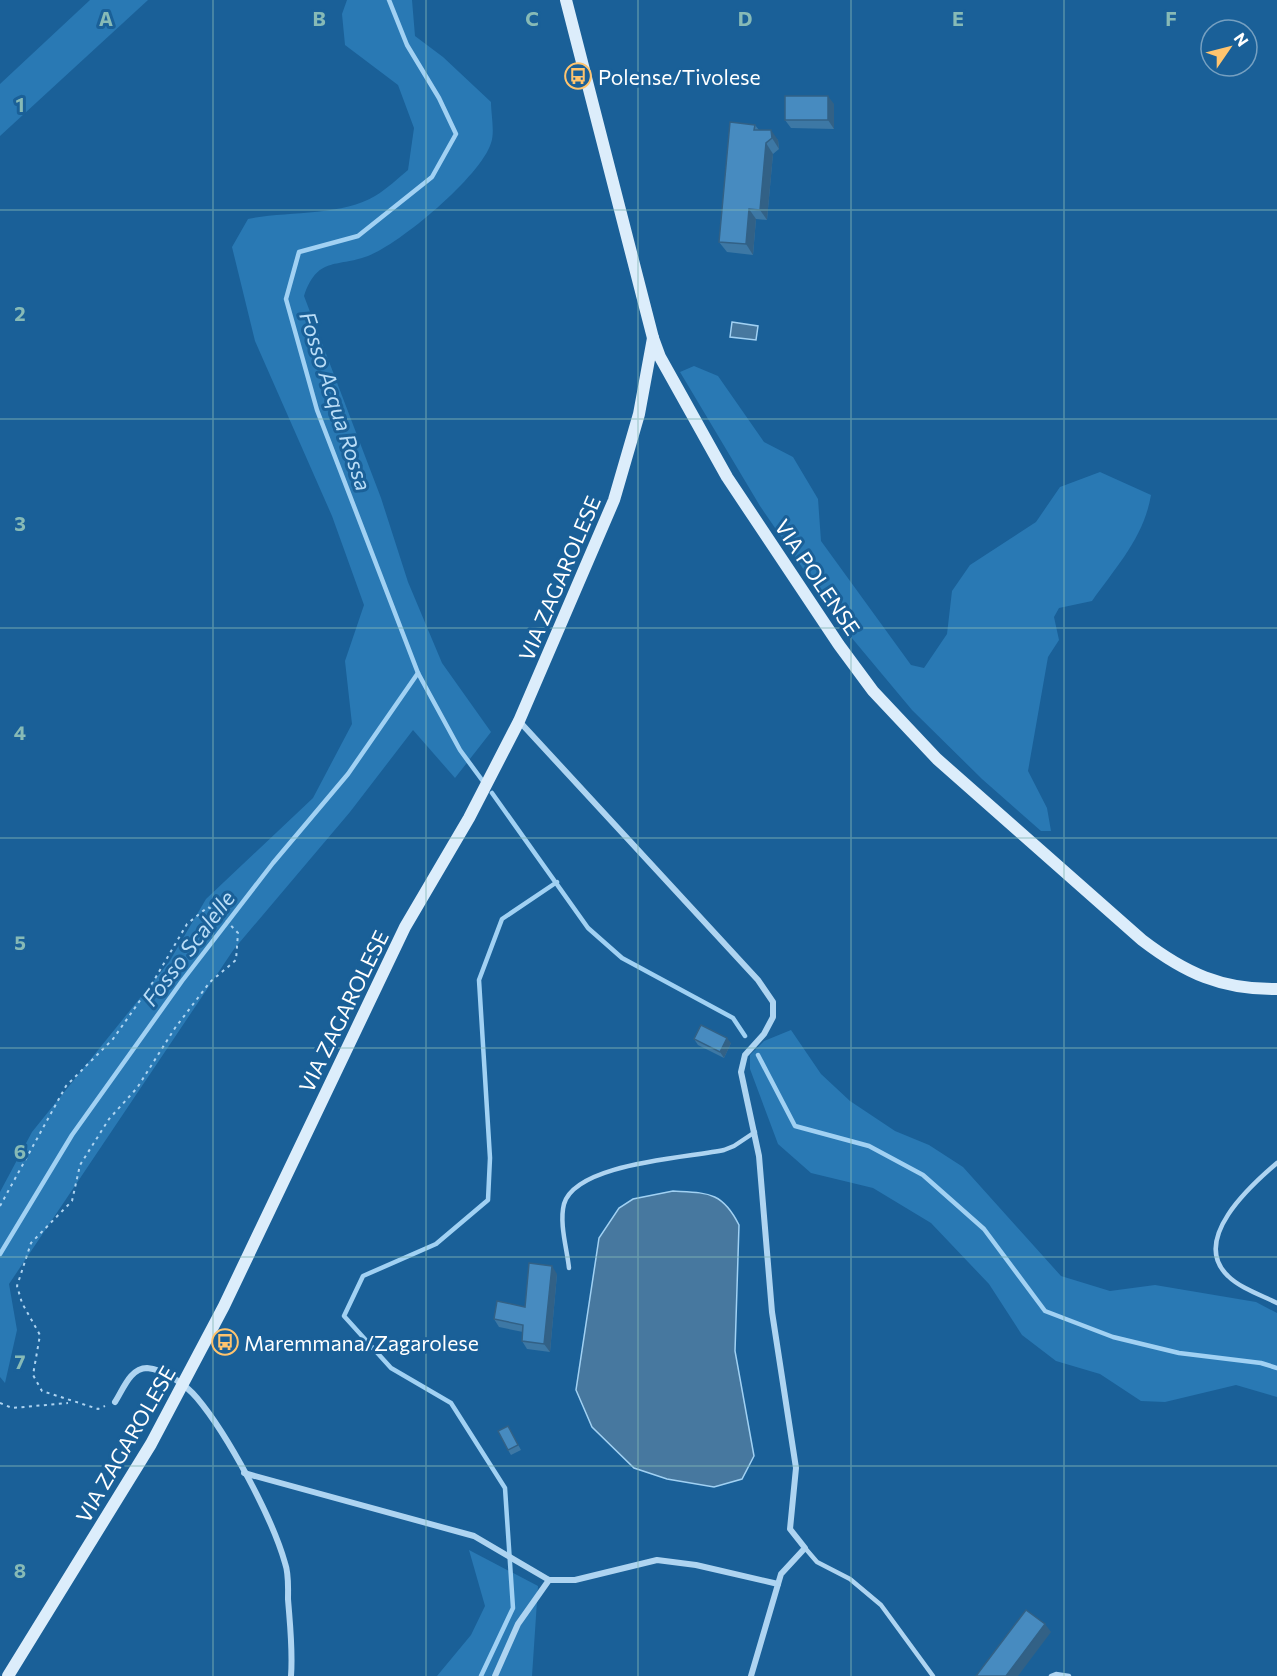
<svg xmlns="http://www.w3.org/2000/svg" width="1277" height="1676" font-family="Commissioner,sans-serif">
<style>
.green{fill:#2979b4}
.water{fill:#47789f;stroke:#a1d1f3;stroke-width:1.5}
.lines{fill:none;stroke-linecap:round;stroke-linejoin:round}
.stream{stroke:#a1d1f3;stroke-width:4.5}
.path{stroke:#aed4f1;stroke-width:2;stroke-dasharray:3 4.5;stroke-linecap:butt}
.lane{stroke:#aed4f1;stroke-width:4.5}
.street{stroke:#aed4f1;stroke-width:6}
.secondary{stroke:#dcedfb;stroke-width:12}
.wall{fill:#3d78a5}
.shaded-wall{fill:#326186}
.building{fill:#478bc0;stroke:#326186;stroke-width:1.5}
.grid{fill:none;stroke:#87bab6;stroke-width:1.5;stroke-opacity:0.55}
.labels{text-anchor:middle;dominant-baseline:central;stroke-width:6;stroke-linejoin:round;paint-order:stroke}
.poi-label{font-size:21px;fill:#fff;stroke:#1a6098;text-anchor:start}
.street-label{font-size:21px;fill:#fff;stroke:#1a6098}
.water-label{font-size:22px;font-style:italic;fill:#baddf7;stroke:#1a6098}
.grid-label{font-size:20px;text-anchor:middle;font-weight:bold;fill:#87bab6;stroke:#1a6098;stroke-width:6;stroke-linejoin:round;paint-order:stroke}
</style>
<rect width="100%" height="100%" fill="#1a6098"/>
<!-- green -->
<g class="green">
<polygon points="90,0 148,0 0,136 0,84"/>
<path d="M 347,0 L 412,0 L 415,36 L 443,57 L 491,102 C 491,114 495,132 491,143 C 481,176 400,244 368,256 C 335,268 318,256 304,296 L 381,498 L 408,582 L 442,663 L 491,732 L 455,778 L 413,730 L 350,812 L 234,949 L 9,1284 L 17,1330 L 5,1383 L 0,1377 L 0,1192 L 32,1132 L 169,962 L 206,899 L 313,798 L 352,724 L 345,661 L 364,605 L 332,516 L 255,341 L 232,247 L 248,219 C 286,211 343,216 375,196 C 387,189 398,178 408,170 L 414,128 L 398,85 L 345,45 L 342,14 Z"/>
<path d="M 694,366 L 718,376 L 764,442 L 793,457 L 818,499 L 821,541 L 911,665 L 924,668 L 947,634 L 952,591 L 970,565 L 1036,522 L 1060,487 L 1100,472 L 1151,495 C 1144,537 1116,567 1092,601 L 1059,608 L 1054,617 L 1059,640 L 1048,657 L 1028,771 L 1047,808 L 1051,831 L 1041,831 L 982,779 L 912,710 L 846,631 L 760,506 L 680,372 Z"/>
<polygon points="791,1030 821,1074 850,1101 895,1131 929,1145 963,1167 1061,1276 1110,1291 1155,1285 1256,1302 1277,1313 1277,1397 1236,1385 1165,1402 1141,1401 1100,1374 1056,1361 1022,1335 989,1284 931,1223 873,1188 811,1173 778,1144 750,1069 750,1055 764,1041"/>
<polygon points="469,1550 538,1586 532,1676 437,1676 471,1635 485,1606"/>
</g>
<!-- water -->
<g class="water">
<polygon points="732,322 758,326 756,340 730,337"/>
<path d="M 673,1191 C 707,1193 722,1191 739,1225 L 735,1351 L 754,1456 L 742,1479 L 714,1487 L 667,1479 L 634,1468 L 592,1427 L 576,1390 L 599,1238 L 619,1208 L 633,1199 Z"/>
</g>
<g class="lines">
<!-- stream -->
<g class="stream">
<polyline points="389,0 407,45 439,98 456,134 432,177 358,236 299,252 286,299 317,410 418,673 460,750 482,780"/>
<polyline points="492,793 588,928 622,958 733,1018 745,1036"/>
<polyline points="758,1055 795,1126 869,1146 923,1175 984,1229 1045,1311 1113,1337 1179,1353 1261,1363 1277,1368"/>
<polyline points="0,1254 72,1135 182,981 273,863 348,774 418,673"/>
<polyline points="481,1676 513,1608 505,1488 451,1403 391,1368 344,1316 363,1276 436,1244 488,1200 490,1158 479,980 502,919 557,882"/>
</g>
<!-- path -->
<g class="path">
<polyline points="0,1206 66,1086 113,1039 153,982 187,924 208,907 220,914 238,933 236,960 210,982 175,1028 137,1088 109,1119 80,1165 72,1201 31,1243 17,1286 22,1303 40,1335 33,1375 42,1391 98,1409 105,1406"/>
<polyline points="0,1403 12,1408 68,1403"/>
</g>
<!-- lane -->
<g class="lane">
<path d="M 1277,1163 C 1250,1186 1190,1240 1228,1276 C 1240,1288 1261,1295 1277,1303"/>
<path d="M 569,1268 C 567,1249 559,1223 564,1204 C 576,1163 687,1158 724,1150 L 734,1146 L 755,1132"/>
<polyline points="805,1548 817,1562 850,1579 881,1605 933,1676"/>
<polyline points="1051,1676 1056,1674 1069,1676"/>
</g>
<!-- street -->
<g class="street">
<polyline points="519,721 758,980 773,1002 773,1017 764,1034 745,1055 741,1072 759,1156 772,1312 796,1468 790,1529 805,1548 781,1574 751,1676"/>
<path d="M 115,1402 C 123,1390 130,1368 147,1368 C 164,1369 187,1386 197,1398 C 228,1435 272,1517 285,1563 C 289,1574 288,1587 288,1599 C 290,1625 293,1650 291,1676"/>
<polyline points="244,1473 474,1536 549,1580 575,1580 657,1560 696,1565 778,1584"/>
<polyline points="495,1676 518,1624 549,1580"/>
</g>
<!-- secondary -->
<g class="secondary">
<path d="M 566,0 L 653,338 L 660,357 L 727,477 L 839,645 L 873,691 L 937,759 L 1142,940 C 1185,973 1222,990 1277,989"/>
<polyline points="8,1676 151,1444 224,1306 405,927 469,818 519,721 614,500 639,414 653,338"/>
</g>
</g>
<!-- wall -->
<g class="wall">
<polygon points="834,104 834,129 791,128 785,120"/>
<polygon points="755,125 759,130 778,140 779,149 773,154 767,220 756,219 753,255 727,252 719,242"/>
<polygon points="694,1039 731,1043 724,1058 698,1045"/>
<polygon points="557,1274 550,1352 527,1349 522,1341 523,1332 499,1327 494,1319 525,1307"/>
<polygon points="508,1426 521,1450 511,1455 508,1450"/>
</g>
<!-- shaded-wall -->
<g class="shaded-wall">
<polygon points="828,96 834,104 834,129 828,120"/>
<polygon points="771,130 778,140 779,149 772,138"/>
<polygon points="766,143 773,154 767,220 760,210"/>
<polygon points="749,209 756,219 753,255 746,244"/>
<polygon points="727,1038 731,1043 724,1058 720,1052"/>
<polygon points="552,1266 557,1274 550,1352 544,1344"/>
<polygon points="1045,1624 1051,1632 1018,1676 1006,1676"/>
</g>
<!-- building -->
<g class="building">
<rect x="785" y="96" width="43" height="24"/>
<polygon points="730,122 755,125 754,130 771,130 772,138 766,143 760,210 749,209 746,244 719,242"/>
<polygon points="701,1025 727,1038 720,1052 694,1039"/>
<polygon points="529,1263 552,1266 544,1344 522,1341 523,1325 494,1319 497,1301 525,1307"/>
<polygon points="508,1426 518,1445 508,1450 498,1431"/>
<polygon points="1026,1610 1045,1624 1006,1676 976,1676"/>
</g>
<!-- grid -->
<path class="grid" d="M 213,0 L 213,1676M 426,0 L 426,1676M 638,0 L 638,1676M 851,0 L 851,1676M 1064,0 L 1064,1676M 0,210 L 1277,210M 0,419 L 1277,419M 0,628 L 1277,628M 0,838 L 1277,838M 0,1048 L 1277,1048M 0,1257 L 1277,1257M 0,1466 L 1277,1466"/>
<!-- icons -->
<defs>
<g id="bus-ring" transform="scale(1.35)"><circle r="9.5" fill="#1a6098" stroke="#ffc46e" stroke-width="1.5"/><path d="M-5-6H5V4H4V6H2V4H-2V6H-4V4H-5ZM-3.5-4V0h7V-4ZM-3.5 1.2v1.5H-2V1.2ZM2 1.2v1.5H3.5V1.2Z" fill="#ffc46e"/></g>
</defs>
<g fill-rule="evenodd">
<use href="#bus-ring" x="578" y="76"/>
<use href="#bus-ring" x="225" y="1342"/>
</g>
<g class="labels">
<!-- poi labels -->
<g class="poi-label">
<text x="598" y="76">Polense/Tivolese</text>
<text x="244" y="1342">Maremmana/Zagarolese</text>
</g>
<!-- street labels -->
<g class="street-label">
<text transform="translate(818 577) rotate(56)">VIA POLENSE</text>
<text transform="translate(559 578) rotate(-67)">VIA ZAGAROLESE</text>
<text transform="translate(343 1011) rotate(-64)">VIA ZAGAROLESE</text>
<text transform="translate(125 1444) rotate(-60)">VIA ZAGAROLESE</text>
</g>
<!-- water labels -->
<g class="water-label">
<text transform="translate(336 401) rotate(72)">Fosso Acqua Rossa</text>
<text transform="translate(188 948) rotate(-53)">Fosso Scalelle</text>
</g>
</g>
<g class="grid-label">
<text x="106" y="26">A</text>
<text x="319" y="26">B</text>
<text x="532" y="26">C</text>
<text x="745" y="26">D</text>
<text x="958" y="26">E</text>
<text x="1171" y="26">F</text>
<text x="20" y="112">1</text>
<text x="20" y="321">2</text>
<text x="20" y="531">3</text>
<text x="20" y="740">4</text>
<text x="20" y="950">5</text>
<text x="20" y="1159">6</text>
<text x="20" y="1369">7</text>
<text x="20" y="1578">8</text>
</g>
<!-- north arrow -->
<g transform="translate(1229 48) rotate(55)"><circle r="28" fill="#1a6098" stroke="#76a0c1" stroke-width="1.5"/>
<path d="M0-4.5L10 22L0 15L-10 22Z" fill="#ffc46e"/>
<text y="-9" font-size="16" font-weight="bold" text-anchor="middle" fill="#ffffff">N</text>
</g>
</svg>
